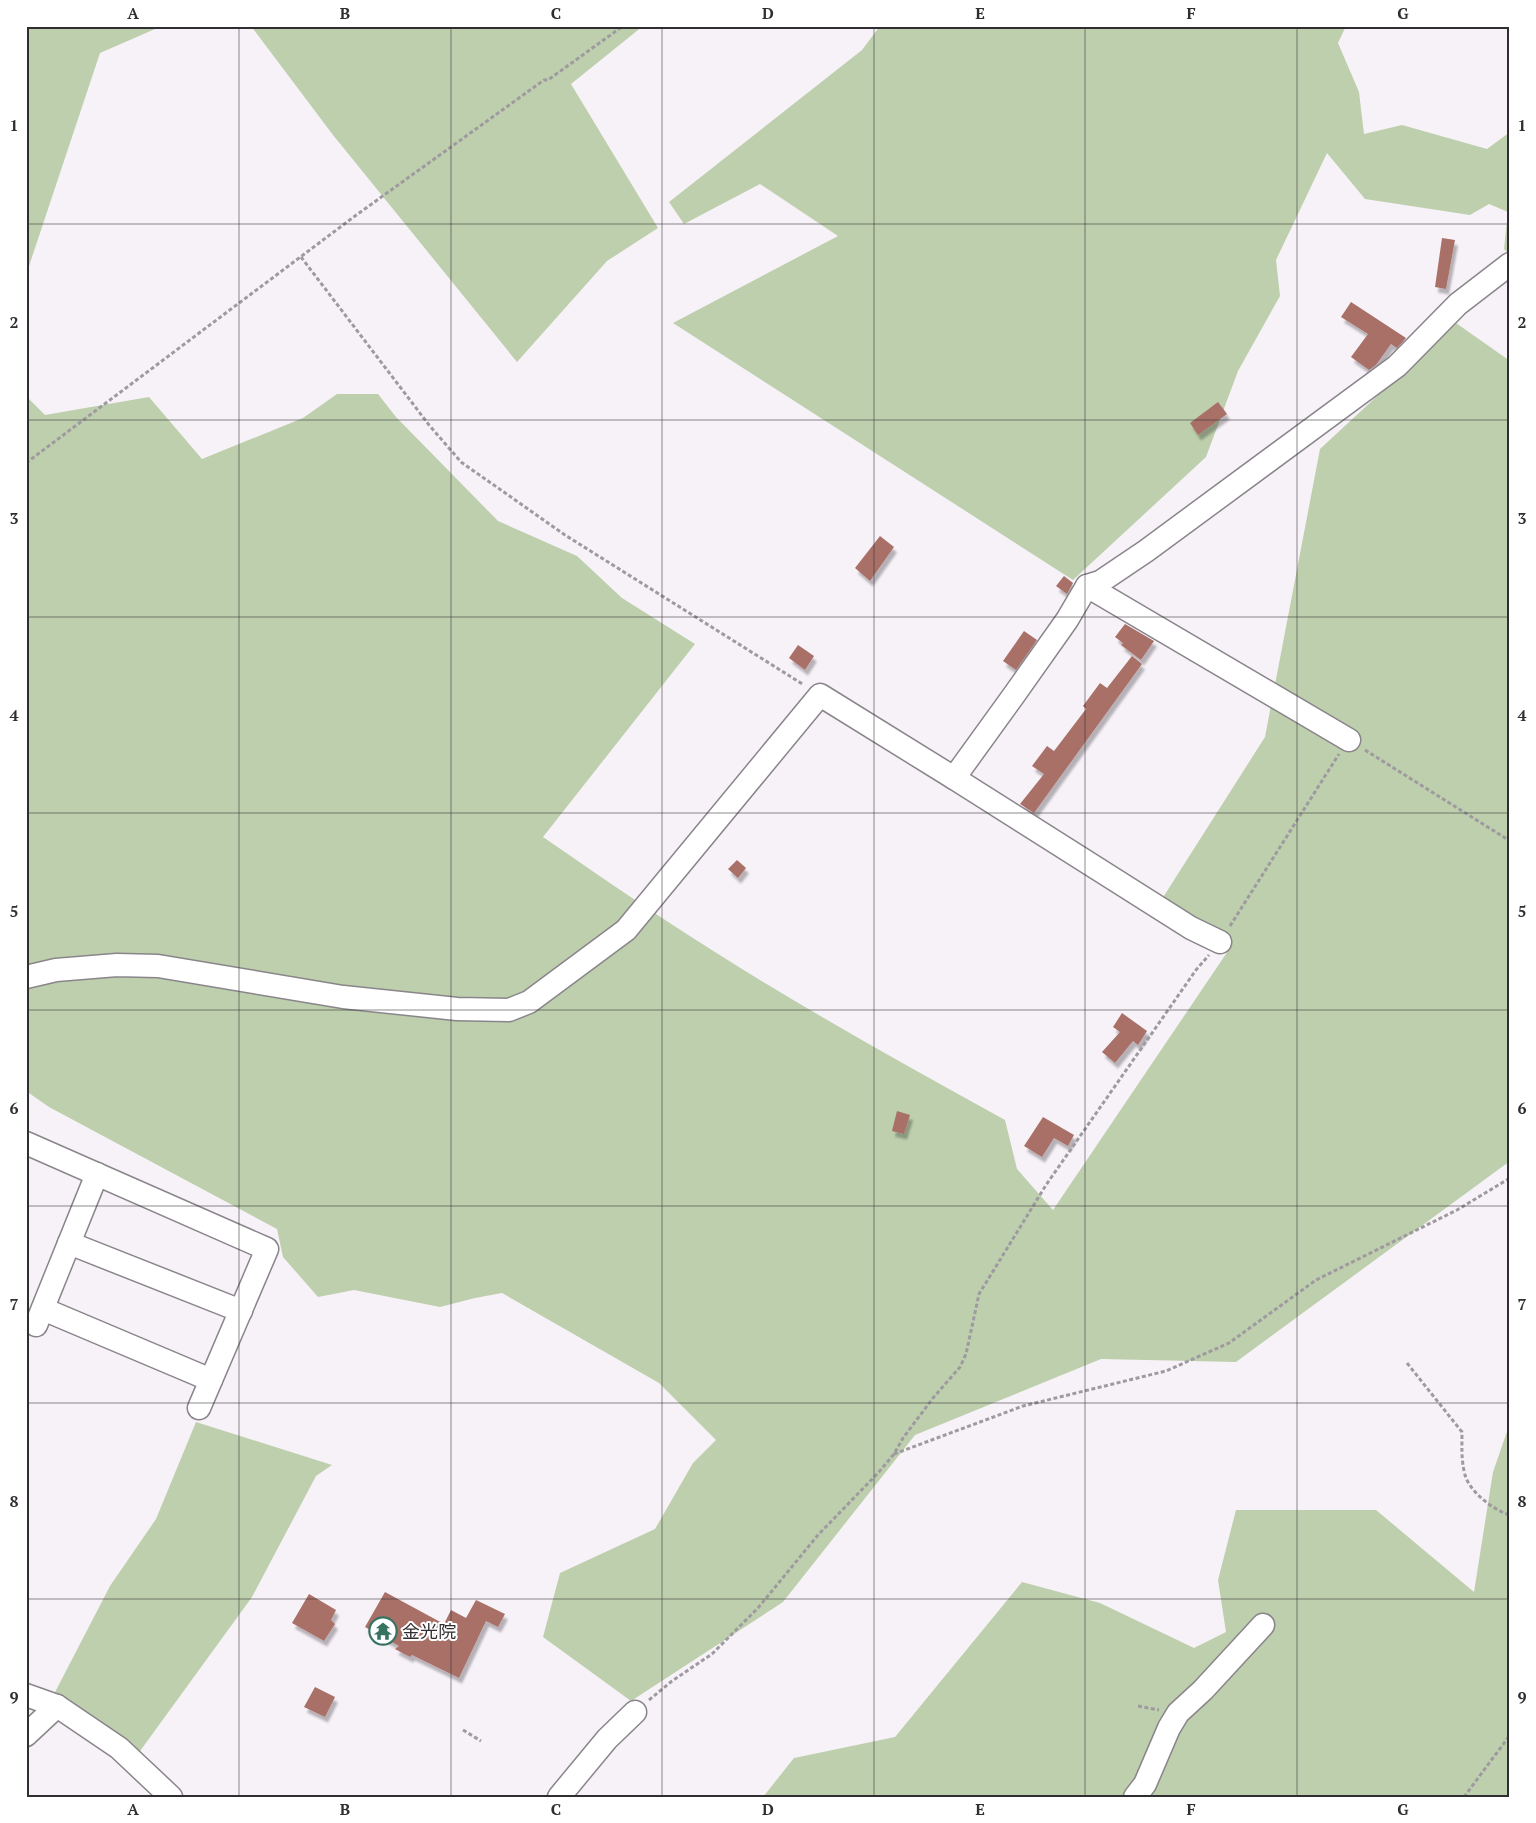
<svg xmlns="http://www.w3.org/2000/svg" width="1536" height="1823" font-family="'PT Serif','Noto Sans JP',serif">
<style>
.green{fill:#bdcfac}
.building{fill:#a96f68;filter:url(#shadow)}
.lines{fill:none;stroke-linecap:round;stroke-linejoin:round}
.minor-casing{stroke:#8a858b;stroke-width:25}
.path{stroke:#9e9a9f;stroke-width:3;stroke-dasharray:4 2.5;stroke-linecap:butt}
.minor{stroke:#fff;stroke-width:22}
.grid{fill:none;stroke:#312e31;stroke-width:1;stroke-opacity:0.55}
.labels{text-anchor:middle;dominant-baseline:central;stroke-width:4;stroke-linejoin:round;paint-order:stroke}
.poi-label{font-size:18px;fill:#312e31;stroke:#fff;text-anchor:start}
.neatline{fill:none;stroke:#312e31;stroke-width:2}
.grid-label{font-size:16px;text-anchor:middle;font-weight:bold;fill:#312e31}
</style>
<defs>
<filter id="shadow"><feDropShadow dx="3" dy="5.5" stdDeviation="1" flood-color="#0004"/></filter>
</defs>
<rect width="100%" height="100%" fill="#f7f2f8"/>
<!-- green -->
<g class="green">
<polygon points="26,26 162,26 100,53 26,275"/>
<polygon points="251,26 643,26 571,84 658,228 607,261 517,362 333,135"/>
<polygon points="880,26 1346,26 1338,43 1359,92 1364,134 1402,125 1487,149 1510,132 1510,255 1504,249 1508,212 1489,204 1470,215 1365,199 1327,153 1276,260 1280,296 1238,371 1206,457 1073,580 673,323 838,236 760,184 684,224 669,202 862,50"/>
<path d="M 1456,323 L 1510,361 L 1510,1161 L 1236,1362 L 1101,1359 L 915,1435 L 783,1602 L 631,1701 L 543,1637 L 560,1573 L 655,1529 L 693,1463 L 716,1440 L 659,1383 L 502,1293 L 475,1298 L 440,1307 L 354,1290 L 318,1297 L 283,1257 L 277,1229 L 49,1107 L 26,1091 L 26,396 L 45,415 L 149,397 L 202,459 L 303,418 L 337,394 L 378,394 L 396,417 L 498,521 L 577,556 L 622,598 L 695,644 L 543,837 C 608,882 674,927 742,969 C 828,1022 916,1071 1005,1120 L 1017,1169 L 1053,1210 L 1230,948 L 1162,899 L 1265,737 L 1320,449 Z"/>
<polygon points="196,1422 332,1465 316,1476 252,1597 135,1758 52,1698 110,1586 156,1519"/>
<polygon points="1510,1423 1510,1797 763,1797 794,1758 895,1737 1022,1582 1100,1603 1194,1648 1226,1632 1218,1580 1236,1510 1376,1510 1474,1592 1493,1472"/>
</g>
<!-- building -->
<g class="building">
<polygon points="1442,238 1455,240 1446,289 1435,287"/>
<polygon points="1351,302 1406,338 1397,348 1391,344 1376,365 1369,370 1351,357 1368,334 1341,317"/>
<polygon points="1218,402 1227,414 1198,435 1190,423"/>
<polygon points="880,536 894,547 870,581 855,568"/>
<polygon points="1064,576 1073,583 1067,594 1056,586"/>
<polygon points="1125,624 1154,641 1141,660 1121,645 1123,643 1115,637"/>
<polygon points="1024,631 1037,640 1016,670 1003,661"/>
<polygon points="798,645 814,656 805,670 789,658"/>
<polygon points="1132,656 1142,664 1034,813 1020,804 1044,774 1032,766 1047,746 1054,751 1086,709 1083,706 1100,683 1107,688"/>
<polygon points="737,860 746,868 738,878 728,869"/>
<polygon points="1122,1013 1147,1031 1138,1045 1133,1041 1115,1063 1102,1052 1120,1032 1113,1027"/>
<polygon points="897,1111 910,1115 904,1134 892,1131"/>
<polygon points="1043,1117 1074,1135 1068,1146 1054,1138 1042,1157 1024,1146"/>
<polygon points="385,1592 444,1624 451,1610 466,1618 476,1600 505,1614 498,1627 486,1621 459,1678 412,1655 410,1657 395,1649 399,1646 365,1627"/>
<polygon points="309,1594 336,1610 331,1620 335,1624 324,1641 292,1623"/>
<polygon points="315,1687 335,1697 325,1717 304,1707"/>
</g>
<g class="lines">
<!-- minor casing -->
<g class="minor-casing">
<g id="minor">
<polyline points="1087,586 1349,740"/>
<polyline points="954,778 1191,928 1220,942"/>
<polyline points="26,977 56,970 117,965 158,966 343,997 457,1009 509,1010 529,1002 626,930 820,695 954,778 1014,695 1067,620 1087,586 1100,582 1146,551 1397,366 1458,304 1510,264"/>
<polyline points="26,1143 267,1249 199,1408"/>
<polyline points="69,1243 241,1311"/>
<polyline points="43,1309 211,1380"/>
<polyline points="36,1325 97,1174"/>
<polyline points="26,1695 57,1706 119,1748 171,1797"/>
<polyline points="26,1735 57,1706"/>
<polyline points="559,1797 607,1739 635,1712"/>
<polyline points="1135,1797 1145,1784 1169,1728 1178,1713 1203,1690 1263,1625"/>
</g>
</g>
<!-- path -->
<g class="path">
<polyline points="301,257 429,425 461,462 565,535 804,685"/>
<polyline points="26,463 355,216 544,80 548,80 623,26"/>
<polyline points="1365,750 1510,841"/>
<polyline points="1230,926 1339,754"/>
<path d="M 1407,1363 L 1462,1432 C 1462,1447 1461,1460 1465,1475 C 1470,1492 1493,1510 1510,1515"/>
<polyline points="894,1454 1023,1406 1166,1371 1229,1343 1316,1280 1457,1210 1510,1178"/>
<polyline points="649,1700 672,1681 712,1654 758,1608 818,1535 878,1473 894,1454 903,1438 933,1398 960,1367 966,1354 979,1294 1046,1185 1196,970 1209,955"/>
<polyline points="1138,1706 1159,1710"/>
<polyline points="463,1730 481,1741"/>
<polyline points="1464,1797 1510,1735"/>
</g>
<!-- minor -->
<use href="#minor" class="minor"/>
</g>
<!-- grid -->
<path class="grid" d="M 239,26 L 239,1797M 451,26 L 451,1797M 662,26 L 662,1797M 874,26 L 874,1797M 1085,26 L 1085,1797M 1297,26 L 1297,1797M 26,224 L 1510,224M 26,420 L 1510,420M 26,617 L 1510,617M 26,813 L 1510,813M 26,1010 L 1510,1010M 26,1206 L 1510,1206M 26,1403 L 1510,1403M 26,1599 L 1510,1599"/>
<!-- icons -->
<defs>
<g id="temple-ring" transform="scale(1.4375)"><circle r="9.5" fill="#fff" stroke="#367461" stroke-width="1.5"/><path d="M0-6L5-2H3V0L6.5 2.5H4V6H1.5V3h-3V6H-4V2.5H-6.5L-3 0V-2H-5Z" fill="#367461"/></g>
</defs>
<g fill-rule="evenodd">
<use href="#temple-ring" x="383" y="1631"/>
</g>
<g class="labels">
<!-- poi labels -->
<g class="poi-label">
<text x="402" y="1631">金光院</text>
</g>
</g>
<!-- border -->
<rect width="1536" height="1823" fill="none" stroke="#ffffff" stroke-width="55"/>
<rect x="28" y="28" width="1480" height="1768" class="neatline"/>
<g class="grid-label">
<text x="133" y="19">A</text>
<text x="345" y="19">B</text>
<text x="556" y="19">C</text>
<text x="768" y="19">D</text>
<text x="980" y="19">E</text>
<text x="1191" y="19">F</text>
<text x="1403" y="19">G</text>
<text x="14" y="131">1</text>
<text x="1522" y="131">1</text>
<text x="14" y="328">2</text>
<text x="1522" y="328">2</text>
<text x="14" y="524">3</text>
<text x="1522" y="524">3</text>
<text x="14" y="721">4</text>
<text x="1522" y="721">4</text>
<text x="14" y="917">5</text>
<text x="1522" y="917">5</text>
<text x="14" y="1114">6</text>
<text x="1522" y="1114">6</text>
<text x="14" y="1310">7</text>
<text x="1522" y="1310">7</text>
<text x="14" y="1507">8</text>
<text x="1522" y="1507">8</text>
<text x="14" y="1703">9</text>
<text x="1522" y="1703">9</text>
<text x="133" y="1815">A</text>
<text x="345" y="1815">B</text>
<text x="556" y="1815">C</text>
<text x="768" y="1815">D</text>
<text x="980" y="1815">E</text>
<text x="1191" y="1815">F</text>
<text x="1403" y="1815">G</text>
</g>
</svg>
